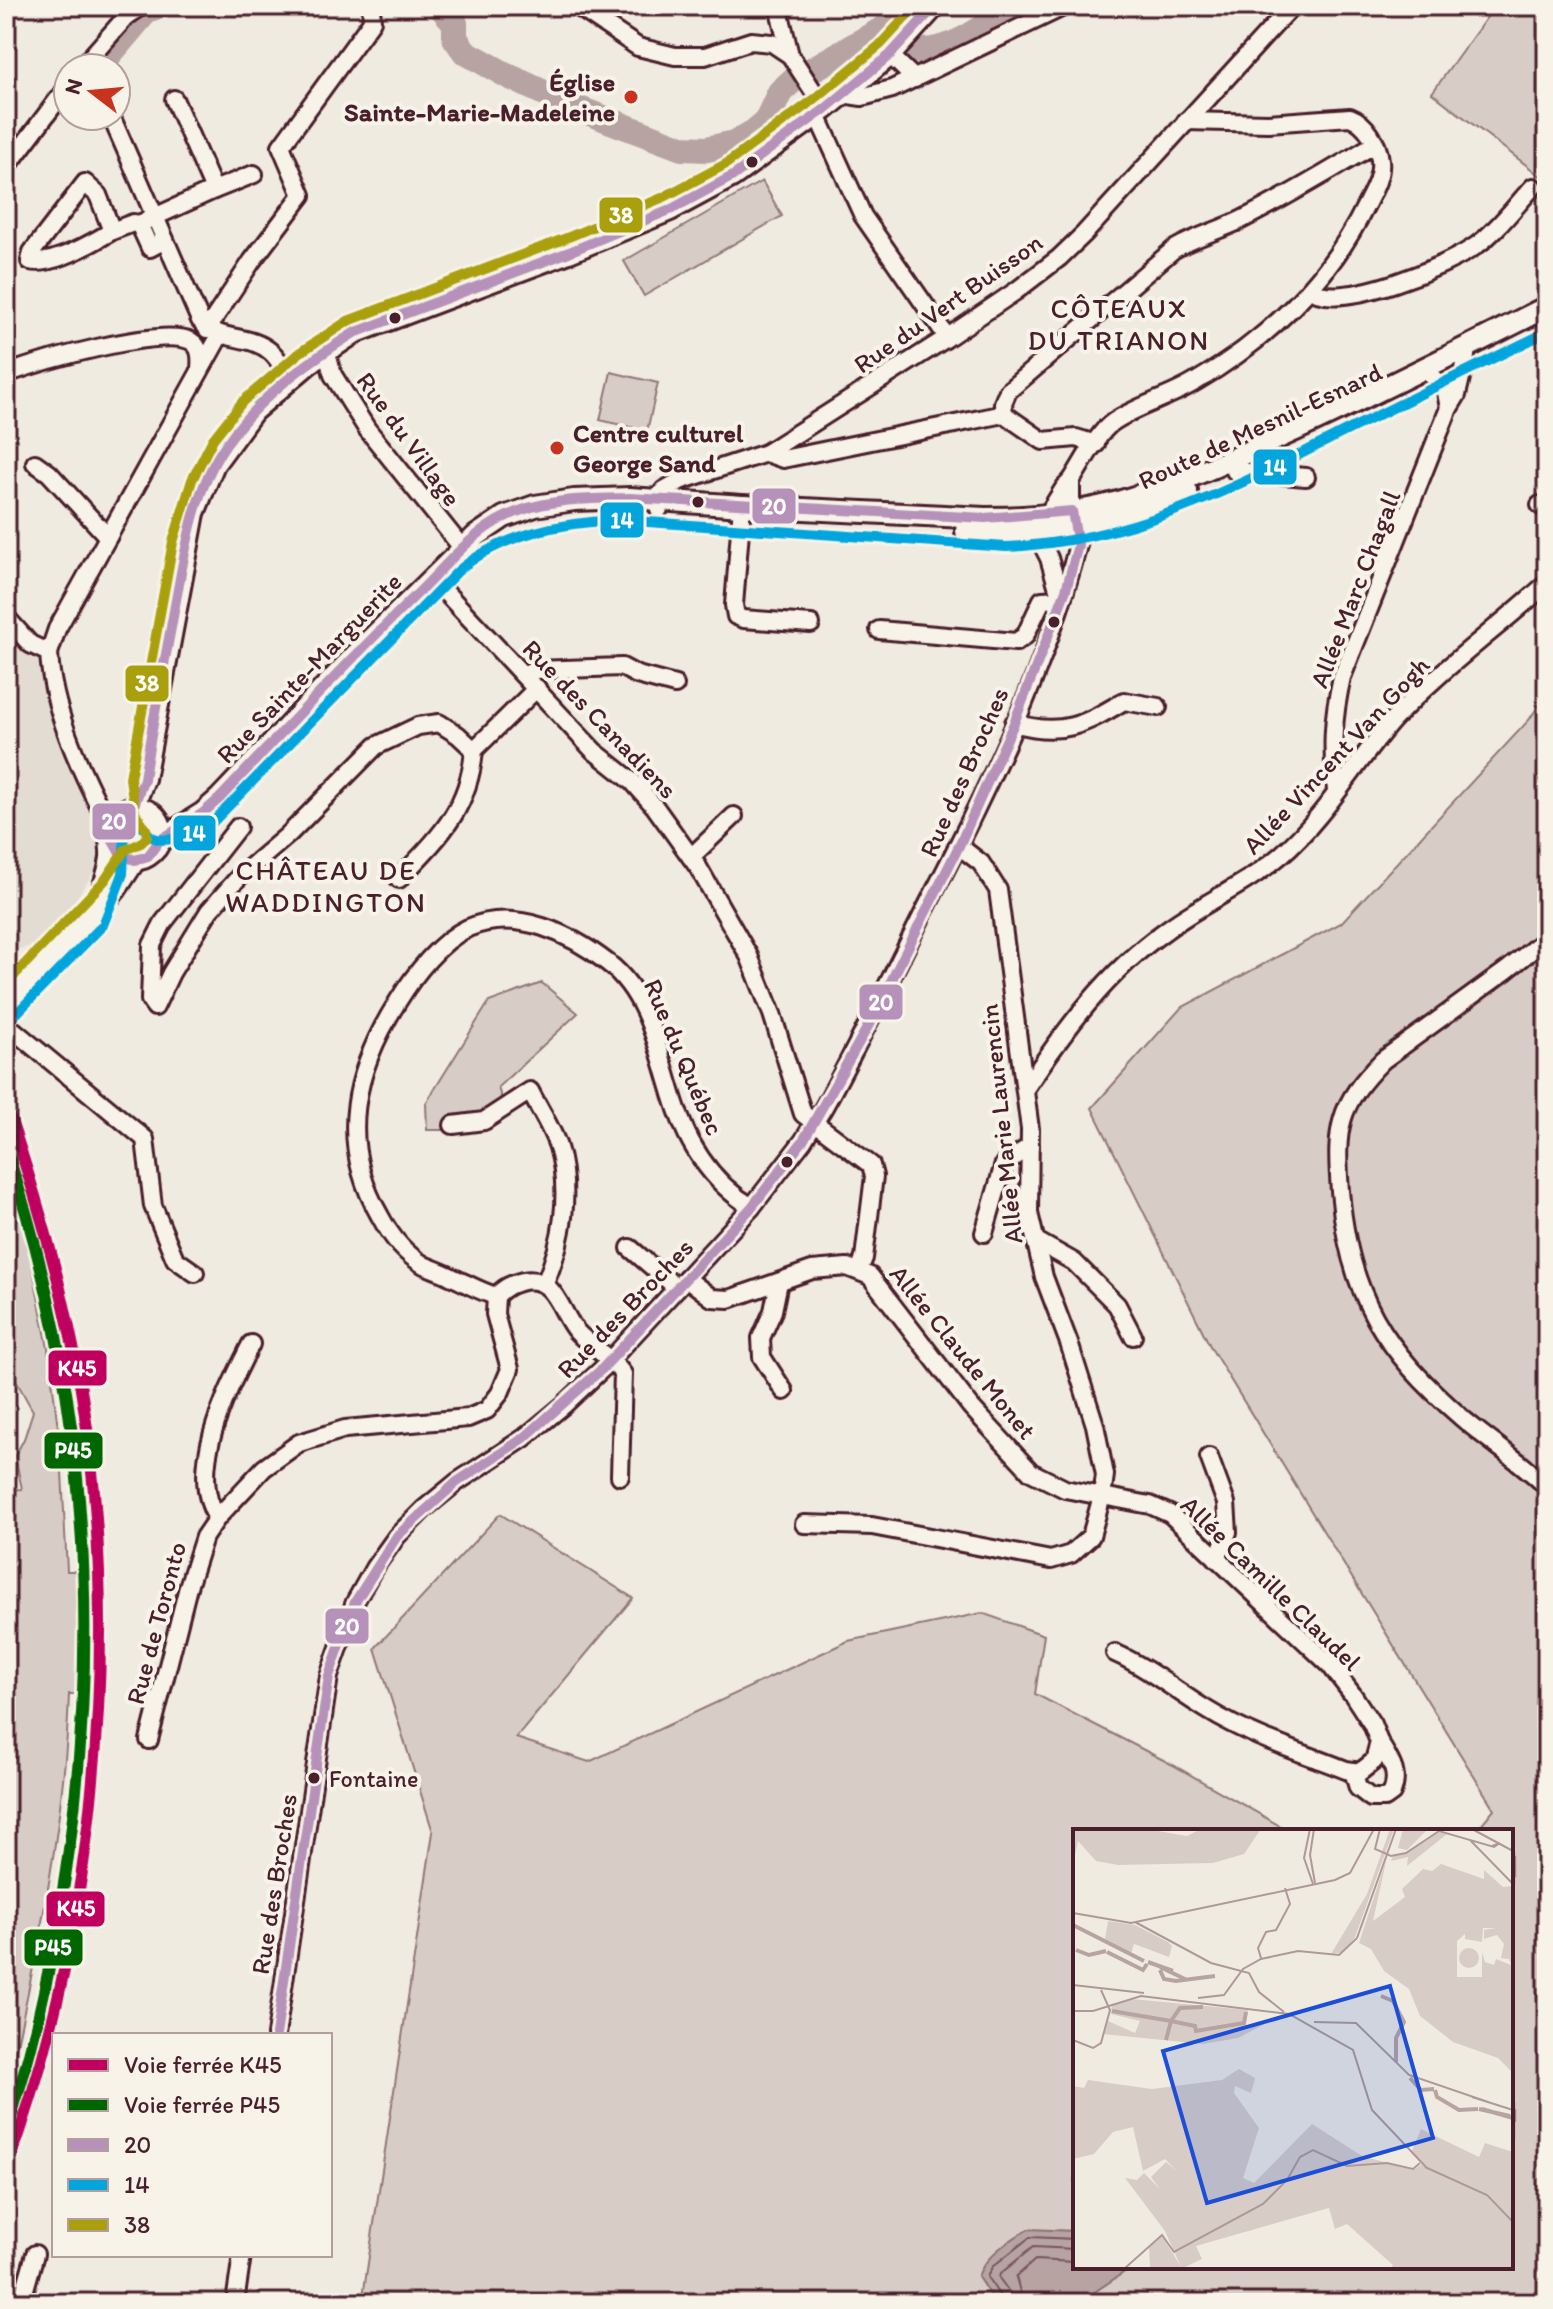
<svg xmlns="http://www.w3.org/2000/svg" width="1553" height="2309" font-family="Itim,sans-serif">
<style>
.built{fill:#e3dcd2}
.green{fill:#d8cdc6;stroke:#917678;stroke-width:2}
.water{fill:#b7a4a2;stroke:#8b6f72;stroke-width:2}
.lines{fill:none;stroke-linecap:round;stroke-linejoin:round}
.shore{stroke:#76545b;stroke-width:2}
.stream{stroke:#8b6f72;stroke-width:4}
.river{stroke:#b7a4a2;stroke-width:26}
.minor-casing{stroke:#4a1f2b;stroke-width:22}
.major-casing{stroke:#4a1f2b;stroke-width:26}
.minor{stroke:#f7f3e8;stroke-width:16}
.major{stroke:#f7f3e8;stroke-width:20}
.bus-1-casing{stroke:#f7f3e8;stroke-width:16}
.bus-2-casing{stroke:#f7f3e8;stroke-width:16}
.bus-3-casing{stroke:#f7f3e8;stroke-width:16}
.bus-1{stroke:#b692ba;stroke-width:10}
.bus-2{stroke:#04a5dd;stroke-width:10}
.bus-3{stroke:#aaa00d;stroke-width:10}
.rail-1-casing{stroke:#f7f3e8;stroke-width:18}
.rail-2-casing{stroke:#f7f3e8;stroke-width:18}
.rail-1{stroke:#bf005f;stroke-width:12}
.rail-2{stroke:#060;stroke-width:12}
.poi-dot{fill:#c8321e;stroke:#f7f3e8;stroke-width:3}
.bus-dot{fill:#4a1f2b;stroke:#f7f3e8;stroke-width:3}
.labels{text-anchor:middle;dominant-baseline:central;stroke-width:8;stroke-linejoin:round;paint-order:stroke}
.bus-label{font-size:24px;fill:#4a1f2b;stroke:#f7f3e8;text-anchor:start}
.poi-label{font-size:26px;font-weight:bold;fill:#4a1f2b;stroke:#f7f3e8;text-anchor:end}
.street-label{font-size:26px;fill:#4a1f2b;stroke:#f7f3e8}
.neighbourhood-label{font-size:28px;letter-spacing:2px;fill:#4a1f2b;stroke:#f7f3e8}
.inset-river{fill:none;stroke:#b7a4a2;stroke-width:4}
.inset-road{fill:none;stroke:#ae9998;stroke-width:2}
.view{fill:#1d4ed8;fill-opacity:0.15;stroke:#1d4ed8;stroke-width:4}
.inset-edge{fill:none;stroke:#4a1f2b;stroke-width:4}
.line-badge{stroke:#f7f3e8;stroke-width:3}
.badge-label{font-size:22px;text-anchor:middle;font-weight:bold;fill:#fff}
</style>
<rect width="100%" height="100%" fill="#f0ebe0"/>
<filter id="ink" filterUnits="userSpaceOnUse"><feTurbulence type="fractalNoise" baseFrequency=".0125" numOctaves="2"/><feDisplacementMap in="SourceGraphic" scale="16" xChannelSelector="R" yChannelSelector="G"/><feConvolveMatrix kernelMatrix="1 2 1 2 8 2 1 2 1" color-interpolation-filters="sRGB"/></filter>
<g filter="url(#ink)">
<!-- built -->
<polygon class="built" points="6,617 38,648 95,798 101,861 70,908 37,944 21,949 6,948"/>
<!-- green -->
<g class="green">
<polygon points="1495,6 1547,6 1547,181 1432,93"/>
<polygon points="762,181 782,216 644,296 624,261"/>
<polygon points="611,372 658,383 647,431 600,420"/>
<polygon points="1547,693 1547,2303 362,2303 433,1832 375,1648 500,1514 633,1598 516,1738 589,1762 848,1641 982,1613 1044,1635 1035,1694 1173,1765 1289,1831 1075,1831 1075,2267 1511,2267 1511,1831 1476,1831 1494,1809 1211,1348 1092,1108 1181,1008 1341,923 1529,720"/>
<polygon points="542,983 578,1013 498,1087 502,1101 447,1130 427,1130 426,1103 489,1002"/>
<path d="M 6,1171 L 26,1235 L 48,1348 L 61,1452 L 67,1571 L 76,1571 L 77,1694 L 69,1694 C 65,1820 39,1944 12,2067 L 6,2085 L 6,1486 L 8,1490 L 22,1489 L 15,1456 L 24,1439 L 33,1411 L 14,1377 L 12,1335 L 6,1292 Z"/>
</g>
<!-- water -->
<path class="water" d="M 1029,2229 L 1075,2231 L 1075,2267 L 1132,2267 L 1078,2303 L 995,2303 L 978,2277 C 984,2257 1011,2239 1029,2229 Z"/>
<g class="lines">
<!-- shore -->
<g class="shore">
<polyline points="1001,2303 1000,2296 987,2277 992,2267 1030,2237 1075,2239"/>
<polyline points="1011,2303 1010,2293 999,2278 1000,2274 1033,2247 1075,2249"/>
<polyline points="1023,2303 1016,2277 1035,2260 1075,2262"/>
</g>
<!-- stream -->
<polyline class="stream" points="6,1325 12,1312"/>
<!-- river -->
<g class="river">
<polyline points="440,6 455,23 455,38 465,52 508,76 574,107 682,148 707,149 735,143 754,132 766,122 780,92 792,81 883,29 892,29"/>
<path d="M 919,51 C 954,52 986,25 1014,6"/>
<polyline points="98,68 147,10 158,6"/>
</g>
<!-- minor casing -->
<g class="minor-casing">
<g id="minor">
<polyline points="577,6 638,47 675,56 705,56 751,41 772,43 790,55 825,109"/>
<polyline points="778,6 790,55"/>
<polyline points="890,55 915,79"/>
<polyline points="81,68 126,17 142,6"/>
<polyline points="842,94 862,97 892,89 1065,6"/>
<polyline points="817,115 863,216 943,331 945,339"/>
<path d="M 111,116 L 200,320 C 218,343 250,333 271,352 C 279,359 284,370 291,378"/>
<polyline points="6,168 68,86"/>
<polyline points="214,190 254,174"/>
<path d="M 112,231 C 94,242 51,267 30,261 L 32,252 L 85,183 L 98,195 L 112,231 L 133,223 L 139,224"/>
<polyline points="165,240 150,248 139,224 214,190 174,99"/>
<path d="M 1310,289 C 1337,313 1450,265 1477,245 C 1497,231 1516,205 1533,187"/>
<polyline points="207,329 252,261 302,195 281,146 372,21 371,6"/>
<polyline points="326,351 333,375 367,429 463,549"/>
<path d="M 6,374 C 39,362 161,326 191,341 C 201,347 201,358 200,369"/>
<polyline points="1429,374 1445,387 1449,408"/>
<path d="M 1004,414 L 1003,403 L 1008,391 L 1173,250 C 1194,237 1218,231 1241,220 C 1287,197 1331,170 1375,144"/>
<polyline points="766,453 783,459 1004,414 1043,441 1076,438 1096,444"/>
<polyline points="35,463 49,473 108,537"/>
<polyline points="1235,471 1306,477"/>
<polyline points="1540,505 1547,510"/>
<polyline points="742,506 734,605 736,616 743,619 811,624"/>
<polyline points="659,509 660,495 664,490 680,481 766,453 945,339 1016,291 1059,258 1084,234 1292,6"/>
<polyline points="432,578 594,751 633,782 655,807 698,867 749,956 772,1014 803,1114 871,1165 874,1176 864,1258 859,1270"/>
<path d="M 1061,599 L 1049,558 L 1036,533 L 1064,488 L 1071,481 C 1082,465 1097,433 1113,422 C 1138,405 1169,398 1195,382 C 1266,341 1330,280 1366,205 C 1373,191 1382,176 1380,160 C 1378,143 1366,123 1350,117 L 1268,123 L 1186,121"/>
<path d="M 6,617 L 30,644 L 49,653 C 52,708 78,765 103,814 L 113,820"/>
<polyline points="879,630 1016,642 1025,636 1042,600 1061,599"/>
<polyline points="49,653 57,629 220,335"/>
<polyline points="525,675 535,670 622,667 637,675 675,685"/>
<path d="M 1014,723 C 1061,737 1084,725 1124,701 L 1158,707"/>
<path d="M 1336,791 C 1332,748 1332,720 1342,677 L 1449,408 L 1457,395 L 1466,356"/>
<polyline points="238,827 163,923 152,945 150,1000 155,1007 171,973 209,911 239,877 288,835 376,746 418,726 439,723 458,735 474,750 537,688"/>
<polyline points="691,857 734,816"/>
<path d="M 399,879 C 438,838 469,810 474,750"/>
<path d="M 1547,938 L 1507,970 L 1383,1060 C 1338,1105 1335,1128 1340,1191 C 1349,1296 1384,1350 1462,1418 C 1490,1442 1521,1461 1547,1487"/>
<polyline points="6,1024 145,1139 153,1206 175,1259 195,1273"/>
<path d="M 1025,1089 C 1064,1031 1107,972 1165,931 C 1202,903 1245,886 1281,855 C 1325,817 1355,763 1393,720 C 1439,670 1497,629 1547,583"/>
<path d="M 453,1125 L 484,1121 L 530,1091 C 539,1109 552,1128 558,1147 C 571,1192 563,1241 545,1283"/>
<polyline points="984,1233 1004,1164 1030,1146"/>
<polyline points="1035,1240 1074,1262 1117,1305 1133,1336"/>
<polyline points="630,1248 677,1288"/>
<path d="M 686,1278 L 712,1298 L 729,1299 L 812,1270 L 847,1267 L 870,1276 L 971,1407 L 1031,1472 L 1065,1489 L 1150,1505 L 1170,1514 L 1330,1665 L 1353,1695 L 1372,1724 L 1379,1742 L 1374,1761 L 1360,1772 L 1346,1770 C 1301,1752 1251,1737 1209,1711 C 1177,1692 1149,1668 1115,1653"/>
<polyline points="779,1282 773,1311 761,1338 762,1357 784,1391"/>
<path d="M 496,1296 C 481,1292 466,1283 452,1277 C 443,1272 433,1269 424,1265 C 405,1254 390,1235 380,1216 C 337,1141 354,1071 398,1001 C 414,975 440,941 468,928 C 516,907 571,934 608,963 C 661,1004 661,1087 691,1142 C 702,1162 719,1183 737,1197 C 742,1201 747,1203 751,1208"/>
<path d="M 496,1296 C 505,1287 511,1284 523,1281 C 556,1275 560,1313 577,1332 C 591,1347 611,1357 623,1374 L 620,1476"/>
<polyline points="1209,1457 1226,1503 1228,1532 1217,1559"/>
<path d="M 217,1518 C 186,1469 228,1390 251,1344"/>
<polyline points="804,1524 872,1526 1051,1560 1071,1554 1091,1536 1102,1496 1105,1475 1095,1425 1069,1343 1044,1277 1029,1213 1030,1129 998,890 981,863 959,846"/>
<polyline points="149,1740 188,1587 204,1537 217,1518 264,1468 299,1443 345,1429 468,1418 487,1410 500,1393 510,1369 495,1314 496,1296"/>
<path d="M 1353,1771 L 1358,1788 L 1371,1798 L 1385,1798 L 1392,1793 C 1400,1772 1390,1761 1379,1742"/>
<path d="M 276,2035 L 329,1676 L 355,1602 L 374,1568 L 397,1536 L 424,1509 L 457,1482 L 524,1438 L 565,1404 L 602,1369 L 751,1208 L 803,1141 L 824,1107 C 861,1040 894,971 929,902 C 988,788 1046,669 1078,545 L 1078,534 L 1071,503 L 1071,481"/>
<polyline points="21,2303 35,2254"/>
<polyline points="235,2303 242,2255"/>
</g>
</g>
<!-- major casing -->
<g class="major-casing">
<g id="major">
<path d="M 966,531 C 988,532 1011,534 1034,533 C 1088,532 1138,511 1187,491"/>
<polyline points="133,808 144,779 194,513 214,464 253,411 308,364 354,333 569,252 670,210 733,176 825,109 890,55 935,6"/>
<path d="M 160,840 L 203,813 L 220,798 L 365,645 L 476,536 L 504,517 L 535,506 L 574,500 L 630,498 L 742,506 L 985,518 C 1029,518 1076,514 1118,502 C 1181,484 1241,455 1300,428 C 1383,390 1465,348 1547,307"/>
<path d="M 91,917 C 99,898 108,879 111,858 C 112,847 108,837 111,827 C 113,819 119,812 127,809 C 135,807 144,808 151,813 C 182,837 136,884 112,844"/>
<polyline points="6,1004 91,917 116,889 135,860"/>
</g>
</g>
<!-- minor -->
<use href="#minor" class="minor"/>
<!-- major -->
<use href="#major" class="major"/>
<!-- bus-1 casing -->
<g class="bus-1-casing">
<path id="bus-1" d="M 276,2035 L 329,1676 L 355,1602 L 397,1536 L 457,1482 L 524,1438 L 602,1369 L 751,1208 L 803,1141 L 871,1021 L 959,846 L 1014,723 L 1066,590 L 1078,545 L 1072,511 L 985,518 L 630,498 C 588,499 543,498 505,517 C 471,533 445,567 418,593 C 350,659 285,729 220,798 L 203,813 L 160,840 L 148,856 L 135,860 L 121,855 L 110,836 C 113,821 117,812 133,808 L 144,779 C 152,723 164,667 174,611 C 185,553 192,493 226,444 C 259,397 306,363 354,333 L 569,252 L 670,210 L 733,176 L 825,109 L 890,55 L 935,6"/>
</g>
<!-- bus-2 casing -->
<g class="bus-2-casing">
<path id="bus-2" d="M 16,1014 L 103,925 L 123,874 L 125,828 L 137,822 C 143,826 147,833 152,837 C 166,845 200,833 211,824 L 457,572 C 499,534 564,522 619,520 L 1006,547 C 1132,542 1234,488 1344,432 C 1412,398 1479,365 1547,332"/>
</g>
<!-- bus-3 casing -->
<g class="bus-3-casing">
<polyline id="bus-3" points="6,984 105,880 125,850 141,843 147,837 146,829 135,813 130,778 173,542 192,480 213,439 243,401 299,353 348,321 564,239 664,197 726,164 816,98 880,45 916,6"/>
</g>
<!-- bus-1 -->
<use href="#bus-1" class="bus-1"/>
<!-- bus-2 -->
<use href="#bus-2" class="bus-2"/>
<!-- bus-3 -->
<use href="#bus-3" class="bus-3"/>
<!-- rail-1 casing -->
<g class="rail-1-casing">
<path id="rail-1" d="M 6,1106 C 44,1218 76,1333 90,1452 C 117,1689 89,1947 6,2171"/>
</g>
<!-- rail-2 casing -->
<g class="rail-2-casing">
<path id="rail-2" d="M 6,1149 C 82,1374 101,1608 70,1842 C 57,1940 38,2036 6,2131"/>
</g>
<!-- rail-1 -->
<use href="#rail-1" class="rail-1"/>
<!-- rail-2 -->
<use href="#rail-2" class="rail-2"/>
</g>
</g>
<!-- markers -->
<g class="poi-dot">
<circle cx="631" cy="97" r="8"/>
<circle cx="557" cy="448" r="8"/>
</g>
<g class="bus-dot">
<circle cx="752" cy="162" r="7"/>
<circle cx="395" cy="318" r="7"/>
<circle cx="698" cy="502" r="7"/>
<circle cx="1054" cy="622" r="7"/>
<circle cx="787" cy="1162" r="7"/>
<circle cx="314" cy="1778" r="7"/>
</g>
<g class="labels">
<!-- bus labels -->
<g class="bus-label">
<text x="329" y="1778">Fontaine</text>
</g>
<!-- poi labels -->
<g class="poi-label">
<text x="615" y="82">Église<tspan x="615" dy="30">Sainte-Marie-Madeleine</tspan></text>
<text x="573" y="433" text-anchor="start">Centre culturel<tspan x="573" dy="30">George Sand</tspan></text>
</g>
<!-- street labels -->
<g class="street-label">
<text transform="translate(948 303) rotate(-35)">Rue du Vert Buisson</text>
<text transform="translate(1260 426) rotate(-25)">Route de Mesnil-Esnard</text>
<text transform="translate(409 439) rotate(54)">Rue du Village</text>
<text transform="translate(1355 589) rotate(-69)">Allée Marc Chagall</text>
<text transform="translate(309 668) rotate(-46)">Rue Sainte-Marguerite</text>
<text transform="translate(600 719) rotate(46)">Rue des Canadiens</text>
<text transform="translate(1336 755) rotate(-47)">Allée Vincent Van Gogh</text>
<text transform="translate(964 772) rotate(-66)">Rue des Broches</text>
<text transform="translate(684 1057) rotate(67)">Rue du Québec</text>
<text transform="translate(1001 1124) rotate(-96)">Allée Marie Laurencin</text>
<text transform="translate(625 1308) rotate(-46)">Rue des Broches</text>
<text transform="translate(963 1352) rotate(51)">Allée Claude Monet</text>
<text transform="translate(1271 1583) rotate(44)">Allée Camille Claudel</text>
<text transform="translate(156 1623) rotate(-75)">Rue de Toronto</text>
<text transform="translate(274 1884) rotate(-81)">Rue des Broches</text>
</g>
<!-- neighbourhood labels -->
<g class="neighbourhood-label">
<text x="1119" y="308">CÔTEAUX<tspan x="1119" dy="32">DU TRIANON</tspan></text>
<text x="326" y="870">CHÂTEAU DE<tspan x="326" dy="32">WADDINGTON</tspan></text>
</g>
</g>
<!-- overview -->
<g transform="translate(1073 1829)">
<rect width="440" height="440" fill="#f0ebe0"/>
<path d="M 0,0 L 73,0 L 114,7 L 128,0 L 188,0 L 171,25 L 140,34 L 45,36 L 23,32 L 5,12 L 1,31 ZM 317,0 L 321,0 L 282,108 L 271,123 L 258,125 L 294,65 ZM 330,0 L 355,0 L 334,21 L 325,19 ZM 364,3 L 374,5 L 334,37 L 335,28 L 318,32 L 321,25 L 333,24 ZM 314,28 L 300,92 L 332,68 L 329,60 L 350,40 L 359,42 L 368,35 L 411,50 L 411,41 L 430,58 L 440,57 L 440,244 L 425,229 L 380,213 L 347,187 L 336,160 L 311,142 L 298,120 L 286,114 ZM 410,99 L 423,99 L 411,101 L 411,110 L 424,106 L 431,115 L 428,129 L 436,130 L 438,136 L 423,130 L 421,136 L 412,133 L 409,123 L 409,148 L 384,148 L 384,112 L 392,105 L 392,110 L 409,113 ZM 35,92 L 62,96 L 95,113 L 99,117 L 96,128 L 61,115 L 58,125 L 32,110 ZM386 129a10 10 0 1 1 20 0a10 10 0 1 1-20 0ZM 59,170 L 175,181 L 172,201 L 209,186 L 165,209 L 130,215 L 30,205 L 35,192 L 62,204 L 67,192 L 38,185 L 39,175 ZM 166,240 L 182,249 L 178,264 L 162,257 L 161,264 L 186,299 L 170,349 L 181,354 L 239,295 L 289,327 L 340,341 L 349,335 L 338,324 L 348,300 L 406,328 L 412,314 L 440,323 L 440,440 L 317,440 L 320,436 L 274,395 L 262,400 L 256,379 L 123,417 L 129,430 L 108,440 L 77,438 L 76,418 L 89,407 L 108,438 L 92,402 L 52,349 L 64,351 L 71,344 L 87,360 L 78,348 L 93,333 L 104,342 L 92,330 L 70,342 L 60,298 L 40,303 L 21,325 L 0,330 L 0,257 L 11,259 L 15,251 L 79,260 L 149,251 Z" fill="#d8cdc6" fill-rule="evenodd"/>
<path class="inset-river" d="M 0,96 L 71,132M 3,121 L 16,126 L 33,122M 34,123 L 70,141 L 74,135M 75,133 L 100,142M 87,138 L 114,151M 87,141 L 91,150 L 103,152 L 142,147M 308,167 L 320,172 L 331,193 L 323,209 L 323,233M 39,182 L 98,192 L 107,179 L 130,178M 93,211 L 98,192 L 122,197 L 123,202 L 171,194 L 173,183M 337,249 L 348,261 L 361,260M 362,261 L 364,268 L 386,281 L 405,280M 406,280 L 437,287M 409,280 L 440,289"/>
<path class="inset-road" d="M 237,0 L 231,29 L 240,55M 241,0 L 237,26 L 242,54M 307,0 L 302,20 L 318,27 L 333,24 L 366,2 L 421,18 L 427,14 L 419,17M 399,0 L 440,22M 397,11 L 440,55M 0,84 L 58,94 L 262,51 L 277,44 L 301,0M 62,93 L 138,134 L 176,144 L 186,163 L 211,183M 284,109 L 323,0M 188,129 L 185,119 L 193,103 L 203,101 L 217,75 L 212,59M 0,156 L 71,164M 125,169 L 151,166 L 170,140 L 188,130 L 225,122 L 266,126 L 284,109M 0,182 L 20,182 L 68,167 L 216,185 L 280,221 L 299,281 L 353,338M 241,193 L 283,194 L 336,246 L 418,274M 0,211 L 20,219 L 28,214 L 37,181 L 28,161M 399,268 L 440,281M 352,338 L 414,366 L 440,393M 51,440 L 89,406 L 101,423 L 190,375 L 214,351 L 227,328 L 240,321 L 274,337 L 314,334 L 340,340 L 347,334"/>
<path class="view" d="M 317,157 L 360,309 L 134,374 L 90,222 Z"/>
<rect width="440" height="440" class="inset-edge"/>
</g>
<g class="line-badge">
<rect x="598" y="196" width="46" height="38" rx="8" fill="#aaa00d"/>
<rect x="1252" y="448" width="46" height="38" rx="8" fill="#04a5dd"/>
<rect x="751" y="487" width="46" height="38" rx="8" fill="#b692ba"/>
<rect x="599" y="501" width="46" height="38" rx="8" fill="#04a5dd"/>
<rect x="124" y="664" width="46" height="39" rx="8" fill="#aaa00d"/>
<rect x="91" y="802" width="46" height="39" rx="8" fill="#b692ba"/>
<rect x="172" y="814" width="45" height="38" rx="8" fill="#04a5dd"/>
<rect x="858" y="983" width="46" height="38" rx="8" fill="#b692ba"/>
<rect x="47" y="1349" width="61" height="38" rx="8" fill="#bf005f"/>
<rect x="43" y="1431" width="61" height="39" rx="8" fill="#060"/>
<rect x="324" y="1607" width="46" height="38" rx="8" fill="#b692ba"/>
<rect x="45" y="1890" width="61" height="38" rx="8" fill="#bf005f"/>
<rect x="23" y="1928" width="61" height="39" rx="8" fill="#060"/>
</g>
<g class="badge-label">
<text x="621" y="223">38</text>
<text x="1275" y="475">14</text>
<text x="774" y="514">20</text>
<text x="622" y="528">14</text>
<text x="147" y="691">38</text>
<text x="114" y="829">20</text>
<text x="194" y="841">14</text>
<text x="881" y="1010">20</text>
<text x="77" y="1376">K45</text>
<text x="73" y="1458">P45</text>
<text x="347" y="1634">20</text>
<text x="76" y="1916">K45</text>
<text x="53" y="1955">P45</text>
</g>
<!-- margin -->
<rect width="1553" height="2309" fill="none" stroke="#f7f3e8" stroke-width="32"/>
<rect x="16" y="16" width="1521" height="2277" fill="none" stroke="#4a1f2b" stroke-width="3" filter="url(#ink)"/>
<!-- legend -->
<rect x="52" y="2033" width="280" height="224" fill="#f7f3e8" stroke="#b29e9c" stroke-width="2"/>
<rect x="68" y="2059" width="40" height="12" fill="#bf005f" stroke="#b29e9c" stroke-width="2"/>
<text x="124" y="2073" font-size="24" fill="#4a1f2b">Voie ferrée K45</text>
<rect x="68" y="2099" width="40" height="12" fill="#006600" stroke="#b29e9c" stroke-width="2"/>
<text x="124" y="2113" font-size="24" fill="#4a1f2b">Voie ferrée P45</text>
<rect x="68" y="2139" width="40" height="12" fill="#b692ba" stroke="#b29e9c" stroke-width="2"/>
<text x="124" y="2153" font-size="24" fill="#4a1f2b">20</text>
<rect x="68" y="2179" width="40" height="12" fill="#04a5dd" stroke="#b29e9c" stroke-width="2"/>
<text x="124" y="2193" font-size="24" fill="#4a1f2b">14</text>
<rect x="68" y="2219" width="40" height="12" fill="#aaa00d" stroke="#b29e9c" stroke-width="2"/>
<text x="124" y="2233" font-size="24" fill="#4a1f2b">38</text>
<!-- north arrow -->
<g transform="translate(92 92) rotate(286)"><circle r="38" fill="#f7f3e8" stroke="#b29e9c" stroke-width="2"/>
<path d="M0-6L14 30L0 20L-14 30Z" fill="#c8321e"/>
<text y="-12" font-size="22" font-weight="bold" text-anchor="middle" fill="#4a1f2b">N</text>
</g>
</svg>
